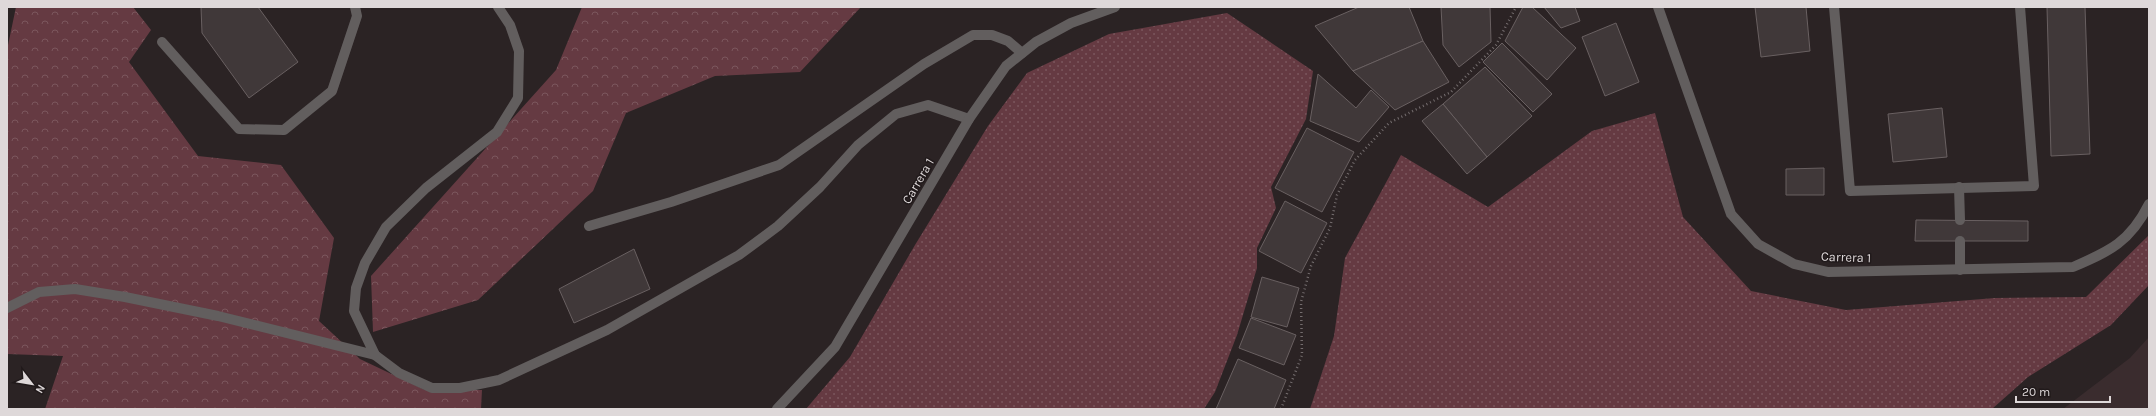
<svg xmlns="http://www.w3.org/2000/svg" width="2156" height="416" font-family="Karla,sans-serif">
<style>
.built{fill:#3a2c2e}
.grass{fill:url(#grass-dots)}
.forest{fill:url(#forest-crowns)}
.building{fill:#403839;stroke:#696061}
.lines{fill:none;stroke-linecap:round;stroke-linejoin:round}
.path{stroke:#746d6e;stroke-width:2.5;stroke-dasharray:1 3;stroke-linecap:butt}
.service{stroke:#625e5e;stroke-width:10}
.minor{stroke:#625e5e;stroke-width:10}
.labels{text-anchor:middle;dominant-baseline:central;stroke-width:3;stroke-linejoin:round;paint-order:stroke}
.street-label{font-size:13px;fill:#ded8d9;stroke:#211a1b}
</style>
<defs>
<pattern id="grass-dots" width="8" height="8" patternUnits="userSpaceOnUse"><rect width="8" height="8" fill="#653a42"/><path d="M2 2h.1M6 6h.1" fill="none" stroke="#7b565d" stroke-width="1.8" stroke-linecap="round"/></pattern>
<pattern id="forest-crowns" width="20" height="18" patternUnits="userSpaceOnUse"><rect width="20" height="18" fill="#653a42"/><path d="M2 6a3 3 0 1 1 6 0M12 15a3 3 0 1 1 6 0" fill="none" stroke="#7b565d"/></pattern>
</defs>
<rect width="100%" height="100%" fill="#2b2324"/>
<!-- built -->
<polygon class="built" points="2149,337 2149,409 2063,409 2130,358"/>
<!-- grass -->
<g class="grass">
<polygon points="1227,13 1313,71 1306,119 1271,187 1276,208 1257,248 1257,268 1237,335 1215,392 1204,409 806,409 850,357 915,245 988,126 1027,73 1109,34"/>
<polygon points="1655,113 1683,217 1751,291 1846,310 1995,298 2086,297 2149,235 2149,285 2111,325 2028,377 1992,409 1310,409 1334,336 1345,258 1401,155 1488,207 1592,131"/>
</g>
<!-- forest -->
<g class="forest">
<polygon points="16,7 133,7 151,30 129,62 198,156 281,165 334,238 319,321 360,359 425,390 482,390 481,409 45,409 63,356 7,354 7,50"/>
<polygon points="582,7 861,7 800,72 715,76 626,113 593,191 478,300 373,332 371,276 556,70"/>
</g>
<!-- building -->
<g class="building">
<polygon points="201,7 258,7 298,62 249,98 202,33"/>
<polygon points="1359,7 1409,7 1423,41 1353,71 1315,26"/>
<polygon points="1441,7 1490,7 1491,42 1459,67 1443,45"/>
<polygon points="1523,7 1532,7 1576,48 1547,80 1505,41"/>
<polygon points="1544,7 1575,7 1580,21 1561,28"/>
<polygon points="1755,7 1806,7 1810,51 1761,57"/>
<polygon points="2047,7 2085,7 2090,154 2051,156"/>
<polygon points="1616,23 1639,82 1605,96 1582,37"/>
<polygon points="1423,41 1449,82 1395,110 1353,71"/>
<polygon points="1502,43 1552,94 1533,112 1483,62"/>
<polygon points="1485,67 1532,116 1487,157 1443,104"/>
<polygon points="1318,74 1356,108 1371,90 1389,107 1359,142 1310,121"/>
<polygon points="1443,104 1487,157 1467,174 1422,121"/>
<polygon points="1942,108 1947,157 1893,162 1888,114"/>
<polygon points="1307,128 1354,152 1322,212 1275,188"/>
<polygon points="1824,168 1824,195 1786,195 1786,169"/>
<polygon points="1285,201 1327,223 1301,273 1259,251"/>
<polygon points="1916,220 2028,221 2028,241 1915,241"/>
<polygon points="634,249 650,289 574,323 559,289"/>
<polygon points="1262,277 1299,288 1287,327 1251,317"/>
<polygon points="1251,318 1296,335 1284,365 1239,348"/>
<polygon points="1238,359 1286,380 1274,409 1216,409"/>
</g>
<g class="lines">
<!-- path -->
<polyline class="path" points="1281,409 1302,355 1301,302 1311,266 1330,228 1337,195 1355,160 1389,123 1451,92 1496,45 1516,7"/>
<!-- service -->
<g class="service">
<polyline points="1834,7 1850,191 2034,186 2020,7"/>
<polyline points="162,42 239,129 284,130 332,91 357,16 355,7"/>
<polyline points="1959,187 1960,220"/>
<polyline points="589,226 671,202 779,165 924,64 973,35 992,35 1008,41 1022,53"/>
<polyline points="1960,241 1960,270"/>
</g>
<!-- minor -->
<g class="minor">
<path d="M 1658,7 L 1731,214 L 1758,244 L 1794,264 L 1828,272 L 2073,267 C 2110,251 2130,242 2149,204"/>
<polyline points="7,308 39,292 75,289 125,297 218,316 375,355 399,373 432,388 460,388 499,380 607,330 739,255 778,226 820,187 858,145 896,114 928,105 969,119"/>
<polyline points="375,355 354,311 356,288 365,263 386,227 426,188 497,132 518,98 519,51 510,25 498,7"/>
<polyline points="777,409 835,347 969,119 1006,66 1036,42 1071,23 1115,7"/>
</g>
</g>
<g class="labels">
<!-- street labels -->
<g class="street-label">
<text transform="translate(918 181) rotate(-60)">Carrera 1</text>
<text transform="translate(1846 257) rotate(2)">Carrera 1</text>
</g>
</g>
<!-- border -->
<rect width="2156" height="416" fill="none" stroke="#ded8d9" stroke-width="16"/>
<!-- north arrow -->
<g transform="translate(32 384) rotate(121)" stroke="#211a1b" stroke-width="3" paint-order="stroke">
<path d="M0-3L7 15L0 10L-7 15Z" fill="#ded8d9"/>
<text y="-6" font-size="11" font-weight="bold" text-anchor="middle" fill="#ded8d9">N</text>
</g>
<!-- scale -->
<path d="M2016 396v6h94v-6" fill="none" stroke="#ded8d9" stroke-width="2"/>
<text x="2022" y="396" font-size="12" fill="#ded8d9" stroke="#211a1b" stroke-width="3" paint-order="stroke">20 m</text>
</svg>
